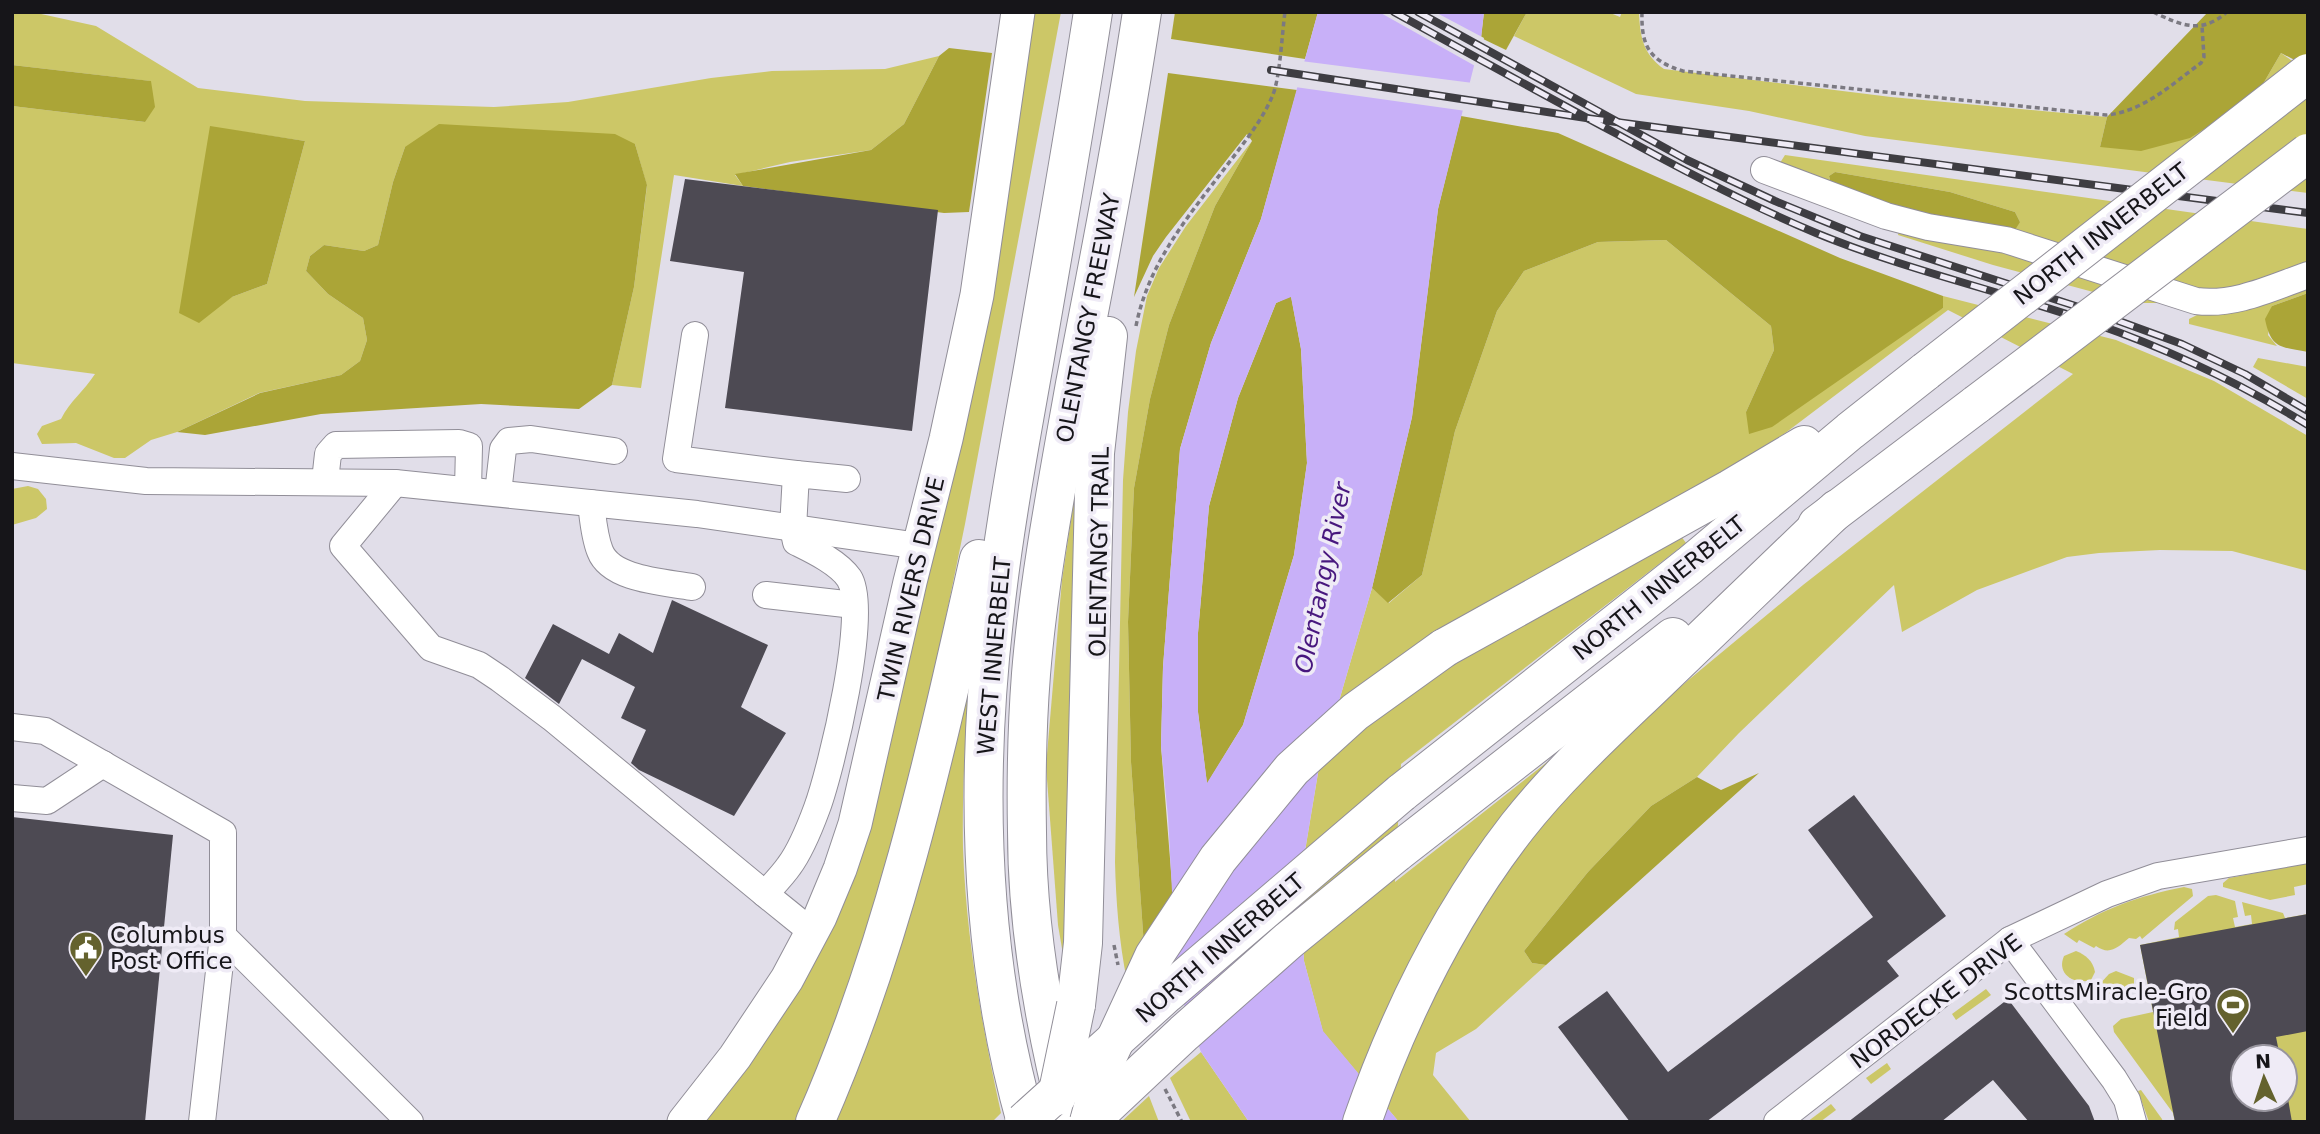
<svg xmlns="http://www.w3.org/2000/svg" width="2320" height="1134" font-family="'DejaVu Sans',sans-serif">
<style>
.green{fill:#ccc767;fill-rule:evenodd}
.forest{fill:#aba537}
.water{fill:#c8b0f8;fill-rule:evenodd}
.pier{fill:#e1dee9}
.building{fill:#4d4a53}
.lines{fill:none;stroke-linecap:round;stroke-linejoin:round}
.minor-casing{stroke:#918e98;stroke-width:28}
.major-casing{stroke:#918e98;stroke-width:35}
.highway-casing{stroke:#918e98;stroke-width:40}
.path{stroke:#7b7981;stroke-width:3.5;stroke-dasharray:5 3.5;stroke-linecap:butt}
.minor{stroke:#fff;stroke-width:26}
.major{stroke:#fff;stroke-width:33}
.highway{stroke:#fff;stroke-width:38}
.rail-casing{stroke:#3e3d42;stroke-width:8}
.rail{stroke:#efebf6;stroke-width:5;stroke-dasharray:16;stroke-linecap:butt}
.highway-bridge-casing{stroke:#918e98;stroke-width:40;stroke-linecap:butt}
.highway-bridge{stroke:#fff;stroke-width:38}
.labels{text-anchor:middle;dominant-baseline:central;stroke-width:7;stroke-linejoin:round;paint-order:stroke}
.street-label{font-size:23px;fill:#161519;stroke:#efebf6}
.poi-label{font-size:23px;fill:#161519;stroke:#efebf6;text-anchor:start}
.water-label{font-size:24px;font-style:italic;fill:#48177e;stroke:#efebf6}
</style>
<rect width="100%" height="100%" fill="#e1dee9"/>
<!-- green -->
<g class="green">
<path d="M 12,12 L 32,12 L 96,26 L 198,88 L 305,101 L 494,107 L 568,102 L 711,78 L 772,71 L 885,69 L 939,56 L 904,124 L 871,150 L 790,162 L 735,175 L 743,186 L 674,175 L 641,388 L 612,385 L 634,287 L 647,186 L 635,144 L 405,147 L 393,182 L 378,245 L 364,251 L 324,245 L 310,256 L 306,271 L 328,294 L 363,318 L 367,340 L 360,361 L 341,375 L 259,393 L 177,432 L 151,440 L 125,458 L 114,458 L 76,443 L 42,444 L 37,434 L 42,426 L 61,419 C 70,401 84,391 95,374 L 12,363 L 12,106 L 145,122 L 150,81 L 12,65 ZM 210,127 L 305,141 L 267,284 L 232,297 Z"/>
<polygon points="1032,12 1061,12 965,524 934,675 889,873 800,1122 699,1122 818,946"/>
<path d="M 1527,12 L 1608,12 L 1620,17 L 1622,12 L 1639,12 C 1640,37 1643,54 1664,69 L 1891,97 L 2107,117 L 2100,147 L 2263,84 L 2281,53 L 2308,72 L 2308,193 L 1865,136 L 1749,111 L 1636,94 L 1514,36 Z"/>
<path d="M 1252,141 L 1215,206 L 1169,325 L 1150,399 L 1134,488 L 1128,622 L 1131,762 L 1144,946 L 1127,981 C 1119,941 1116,902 1115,862 L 1123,480 L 1128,412 L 1136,351 L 1147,296 L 1159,268 L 1186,226 Z"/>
<polygon points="1785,155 2308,229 2308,268 2225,297 1930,221 2020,222 2015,212 1950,192 1835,172 1829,176 1832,187 1778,166"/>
<polygon points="1900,226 2013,247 2181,303 2134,303 1993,265 1898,235"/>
<path d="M 1666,240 L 1771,326 L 1774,350 L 1746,412 L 1943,308 L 1943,296 L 2116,340 L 2214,381 L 2308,436 L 2308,571 L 2232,551 L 2160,550 L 2099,553 L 2067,557 L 1977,590 L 1902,632 L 1894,585 L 1739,733 L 1697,777 L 1651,806 L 1588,872 L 1524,951 L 1532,963 L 1546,965 L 1476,1029 L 1436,1053 L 1433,1075 L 1471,1122 L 1399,1122 L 1323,1032 L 1304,961 L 1300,881 L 1318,773 L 1372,588 L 1389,603 L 1422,575 L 1455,431 L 1497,311 L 1524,271 L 1598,242 ZM 1948,310 L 2073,374 L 1803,585 L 1668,697 L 1584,773 L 1533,831 L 1444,970 L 1570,744 L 1395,882 L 1401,764 L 1686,543 L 1678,532 L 1674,503 L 1784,434 Z"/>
<polygon points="2308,280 2308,293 2272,306 2268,335 2277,346 2189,324 2189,319 2199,314 2236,307"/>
<polygon points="2258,358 2308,367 2308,399 2253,367"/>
<polygon points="28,486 38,489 46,499 47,509 36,518 12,525 12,489"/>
<polygon points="1075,493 1068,984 1058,925 1046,766 1062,580"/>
<path d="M 968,692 C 965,744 962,796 963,848 C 966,937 982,1026 1001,1113 L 992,1122 L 828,1122 Z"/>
<polygon points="2308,863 2308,884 2294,887 2295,895 2270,900 2223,887 2223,883 2229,878"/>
<path d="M 2184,887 L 2192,889 L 2193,896 L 2142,939 L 2140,936 L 2136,939 L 2129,938 C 2118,947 2110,956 2096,946 L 2094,948 L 2079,940 L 2077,943 L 2064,934 C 2102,909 2138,896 2184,887 Z"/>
<path d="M 2216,895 L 2235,901 L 2238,917 L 2233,918 L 2235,927 L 2252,924 L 2251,915 L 2245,916 L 2242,902 L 2283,913 L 2285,918 L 2308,914 L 2308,1122 L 2175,1122 L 2173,1113 L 2114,1032 L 2113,1026 L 2121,1019 L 2153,1012 L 2140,945 L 2179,937 L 2178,929 L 2174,930 L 2175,922 L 2208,896 ZM 2243,1057 L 2285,1057 L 2285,1099 L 2243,1099 Z"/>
<path d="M 2076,951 C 2086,955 2093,961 2095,972 L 2091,980 C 2074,985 2056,974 2064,956 Z"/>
<path d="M 2116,971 L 2134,978 L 2134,987 C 2126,995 2111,1000 2100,997 L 2098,986 L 2109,974 Z"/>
<polygon points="1986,989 1991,995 1956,1020 1952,1014"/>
<polygon points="1201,1052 1249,1122 1191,1122 1170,1078"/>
<polygon points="1887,1063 1891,1069 1871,1084 1866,1078"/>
<polygon points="2141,1090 2162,1119 2163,1122 2149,1122 2138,1091"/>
<polygon points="1149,1096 1159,1122 1121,1122"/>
<polygon points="1831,1104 1836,1110 1820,1122 1807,1122"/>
</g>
<!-- forest -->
<g class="forest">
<polygon points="1175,12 1318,12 1305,59 1171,39"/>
<polygon points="1484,12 1527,12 1506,50 1481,38"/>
<polygon points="2208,12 2308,12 2308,67 2281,53 2263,84 2221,118 2190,138 2141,151 2100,147 2107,117"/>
<polygon points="949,48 992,53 969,212 944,213 743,186 735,174 871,150 904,124 939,56"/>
<polygon points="12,65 151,81 155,107 145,122 12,106"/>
<polygon points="1168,73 1297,90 1261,219 1211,343 1180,449 1163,667 1161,746 1173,896 1144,946 1131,762 1128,622 1134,488 1150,399 1169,325 1215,206 1252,141 1247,134 1166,237 1153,256 1134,297"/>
<polygon points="1461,116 1558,133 1840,258 1943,296 1943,308 1772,427 1749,434 1746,412 1774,350 1771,326 1666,240 1598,242 1524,271 1497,311 1455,431 1422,575 1388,603 1372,588 1412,417 1438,209"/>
<polygon points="439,124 615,134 635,144 647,185 634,287 612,385 579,409 481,404 321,414 205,435 177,432 260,393 341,375 360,361 367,340 363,318 328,294 306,271 310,256 324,245 364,251 378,245 393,182 405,147"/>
<polygon points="210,126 305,141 267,284 232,297 199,323 179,313"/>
<polygon points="1835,172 1950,192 2015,212 2020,222 2015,230 1930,221 1832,187 1829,176"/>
<path d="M 2308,293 L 2308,352 C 2281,347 2271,349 2265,319 L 2272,306 Z"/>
<polygon points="1291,296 1301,349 1307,463 1294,555 1243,725 1207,784 1198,712 1198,633 1209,506 1238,398 1276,303"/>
<polygon points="1759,773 1546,965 1532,963 1524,951 1588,872 1651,806 1697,777 1721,790"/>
</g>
<!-- water -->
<path class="water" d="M 1318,12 L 1484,12 L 1481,38 L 1438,209 L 1412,417 L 1372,588 L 1318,773 L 1300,881 L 1304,961 L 1323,1031 L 1399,1122 L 1249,1122 L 1201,1052 L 1177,985 L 1168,817 L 1161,746 L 1163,667 L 1180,449 L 1211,343 L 1261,219 ZM 1291,297 L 1301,349 L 1307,463 L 1294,555 L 1243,725 L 1207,783 L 1198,712 L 1198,633 L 1209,506 L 1238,398 L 1276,303 Z"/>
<!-- pier -->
<g class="pier">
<polygon points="1379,12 1435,12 1484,38 1477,67"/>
<polygon points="1301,61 1473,83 1466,111 1295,87"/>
</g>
<!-- building -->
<g class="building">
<polygon points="685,179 938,210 912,431 725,408 744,272 670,261"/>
<polygon points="672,600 768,645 741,707 786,733 734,816 639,770 631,763 646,730 621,718 635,687 582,659 559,704 525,678 553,624 609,654 619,633 653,653"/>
<polygon points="1854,795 1946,916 1887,961 1899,976 1706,1122 1630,1122 1558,1027 1607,991 1668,1072 1873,917 1808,830"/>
<polygon points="12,817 173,835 145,1122 12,1122"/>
<polygon points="2308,914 2308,1031 2276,1037 2280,1057 2243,1057 2243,1099 2288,1099 2292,1122 2175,1122 2140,945"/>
<polygon points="2008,999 2089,1106 2095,1122 2029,1122 1993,1080 1941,1122 1848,1122"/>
</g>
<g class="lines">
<!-- minor casing -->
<g class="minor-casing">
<g id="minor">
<path d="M 1764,170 L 1886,216 L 1928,227 L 2006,240 L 2196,301 C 2235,306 2271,288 2308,275"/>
<polyline points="695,335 676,459 796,474"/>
<polyline points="12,466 146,481 395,483 697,514 919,546"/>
<polyline points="325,481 328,454 336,445 459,443 469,446 468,490"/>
<polyline points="395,483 343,546 431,648 479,665 500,679 552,718 765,894"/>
<polyline points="498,493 503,449 509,441 531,439 614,451"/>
<path d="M 591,503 C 593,519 594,536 600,551 C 611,580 665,582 692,587"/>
<polyline points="766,595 854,605"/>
<polyline points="12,727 45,731 223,833 223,936 410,1122"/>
<polyline points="12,798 47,801 103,764"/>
<path d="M 812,932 L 765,894 C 773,885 782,876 789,866 C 801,850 810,827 817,808 C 831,770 870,610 849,578 C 838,562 812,550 796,542 L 793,528 L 796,474 L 847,479"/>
<polyline points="2010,940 2114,1079 2127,1100 2133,1122"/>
<polyline points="202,1122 223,936"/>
<polyline points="1777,1122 2010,940 2107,894 2158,876 2308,850"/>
</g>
</g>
<!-- major casing -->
<g class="major-casing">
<polyline id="major" points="684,1122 735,1057 787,979 820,917 840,869 855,824 910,582 946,439 977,295 1018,12"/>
</g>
<!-- highway casing -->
<g class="highway-casing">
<g id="highway">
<polyline points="1817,525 1977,404"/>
<polyline points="1444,648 1730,489 1804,445"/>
<polyline points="1401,793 1690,565 1850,431 1926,371"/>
<polyline points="1396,853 1673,637"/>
<polyline points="1076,1005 1083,943 1095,453 1108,336"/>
<path d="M 815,1122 C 894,943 936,749 979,559"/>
<path d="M 1026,1122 C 980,959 975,786 994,619 C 1003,533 1019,448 1034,363 C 1054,246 1075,129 1093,12"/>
<path d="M 1069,1122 C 1045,1028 1027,930 1027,832 C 1026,780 1027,726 1031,674 C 1039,577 1058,480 1075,384 C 1099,260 1123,137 1142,12"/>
<path d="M 1362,1122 C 1399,1016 1448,916 1517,827 C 1557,776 1606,731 1653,686 C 1715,627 1776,568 1837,509"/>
</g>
</g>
<!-- path -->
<g class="path">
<path d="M 1642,12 C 1641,47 1650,61 1683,71 L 2106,115 C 2143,112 2172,84 2201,63 L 2204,57 L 2202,26"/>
<path d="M 2153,12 C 2181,25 2201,35 2227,12"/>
<path d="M 1136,326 C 1149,260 1192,212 1231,160 C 1246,140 1262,120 1272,97 C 1280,80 1282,33 1285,12"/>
<polyline points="1114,945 1118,965"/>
<polyline points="1165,1089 1182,1122"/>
</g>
<!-- minor -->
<use href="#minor" class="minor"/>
<!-- major -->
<use href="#major" class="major"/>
<!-- highway -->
<use href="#highway" class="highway"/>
<!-- rail casing -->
<g class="rail-casing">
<g id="rail">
<path d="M 1394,12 C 1468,53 1542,94 1617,134 C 1682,170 1747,204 1816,233 C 1906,270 2001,291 2093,323 C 2168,349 2240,383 2308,425"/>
<polyline points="1418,12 1687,160 1775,201 1860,236 2097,313 2182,344 2245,374 2308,411"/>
<polyline points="1271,70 1586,118 2308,213"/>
</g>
</g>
<!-- rail -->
<use href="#rail" class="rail"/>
<!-- highway-bridge casing -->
<g class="highway-bridge-casing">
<g id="highway-bridge">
<polyline points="1926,371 2308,73"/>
<polyline points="1977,404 2308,153"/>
<polyline points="1057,1096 1076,1005"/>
<polyline points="1024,1122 1166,994 1401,793"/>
<polyline points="1089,1122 1105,1062 1154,956 1218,859 1292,769 1355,712 1444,648"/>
<polyline points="1089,1122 1184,1033 1288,941 1396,853"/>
</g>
</g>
<!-- highway-bridge -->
<use href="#highway-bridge" class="highway-bridge"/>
</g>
<!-- icons -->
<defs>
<g id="civic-pin" transform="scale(1.75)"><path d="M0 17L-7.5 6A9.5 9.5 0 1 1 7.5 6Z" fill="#64622e" stroke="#efebf6"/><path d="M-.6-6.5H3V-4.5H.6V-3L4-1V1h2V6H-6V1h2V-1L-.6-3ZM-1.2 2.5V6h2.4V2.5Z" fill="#fff"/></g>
<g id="stadium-pin" transform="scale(1.75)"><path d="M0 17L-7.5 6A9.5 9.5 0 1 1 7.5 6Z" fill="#64622e" stroke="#efebf6"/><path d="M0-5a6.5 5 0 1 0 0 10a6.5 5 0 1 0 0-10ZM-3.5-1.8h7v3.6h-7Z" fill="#fff"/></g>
</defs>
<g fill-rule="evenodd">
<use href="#civic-pin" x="86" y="948"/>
<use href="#stadium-pin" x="2233" y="1005"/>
</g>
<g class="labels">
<!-- street labels -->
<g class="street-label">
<text transform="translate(2101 234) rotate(-38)">NORTH INNERBELT</text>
<text transform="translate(1088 318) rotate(-79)">OLENTANGY FREEWAY</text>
<text transform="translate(1099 552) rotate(-89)">OLENTANGY TRAIL</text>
<text transform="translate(1659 588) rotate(-39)">NORTH INNERBELT</text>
<text transform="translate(911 589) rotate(-77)">TWIN RIVERS DRIVE</text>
<text transform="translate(994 656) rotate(-85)">WEST INNERBELT</text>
<text transform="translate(1220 948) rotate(-41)">NORTH INNERBELT</text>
<text transform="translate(1936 1001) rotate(-37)">NORDECKE DRIVE</text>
</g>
<!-- poi labels -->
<g class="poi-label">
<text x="110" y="935">Columbus<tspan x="110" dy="26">Post Office</tspan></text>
<text x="2208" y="992" text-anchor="end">ScottsMiracle-Gro<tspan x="2208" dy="26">Field</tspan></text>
</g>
<!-- water labels -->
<g class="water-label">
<text transform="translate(1323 578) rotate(-78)">Olentangy River</text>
</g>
</g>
<!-- border -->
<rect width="2320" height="1134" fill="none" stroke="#161519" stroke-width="28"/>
<!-- north arrow -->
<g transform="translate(2264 1078) rotate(357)"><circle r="33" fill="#efebf6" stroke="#98959e" stroke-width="2"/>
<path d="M0-5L12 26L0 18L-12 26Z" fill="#64622e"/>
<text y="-10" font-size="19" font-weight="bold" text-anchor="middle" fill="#161519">N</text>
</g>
</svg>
